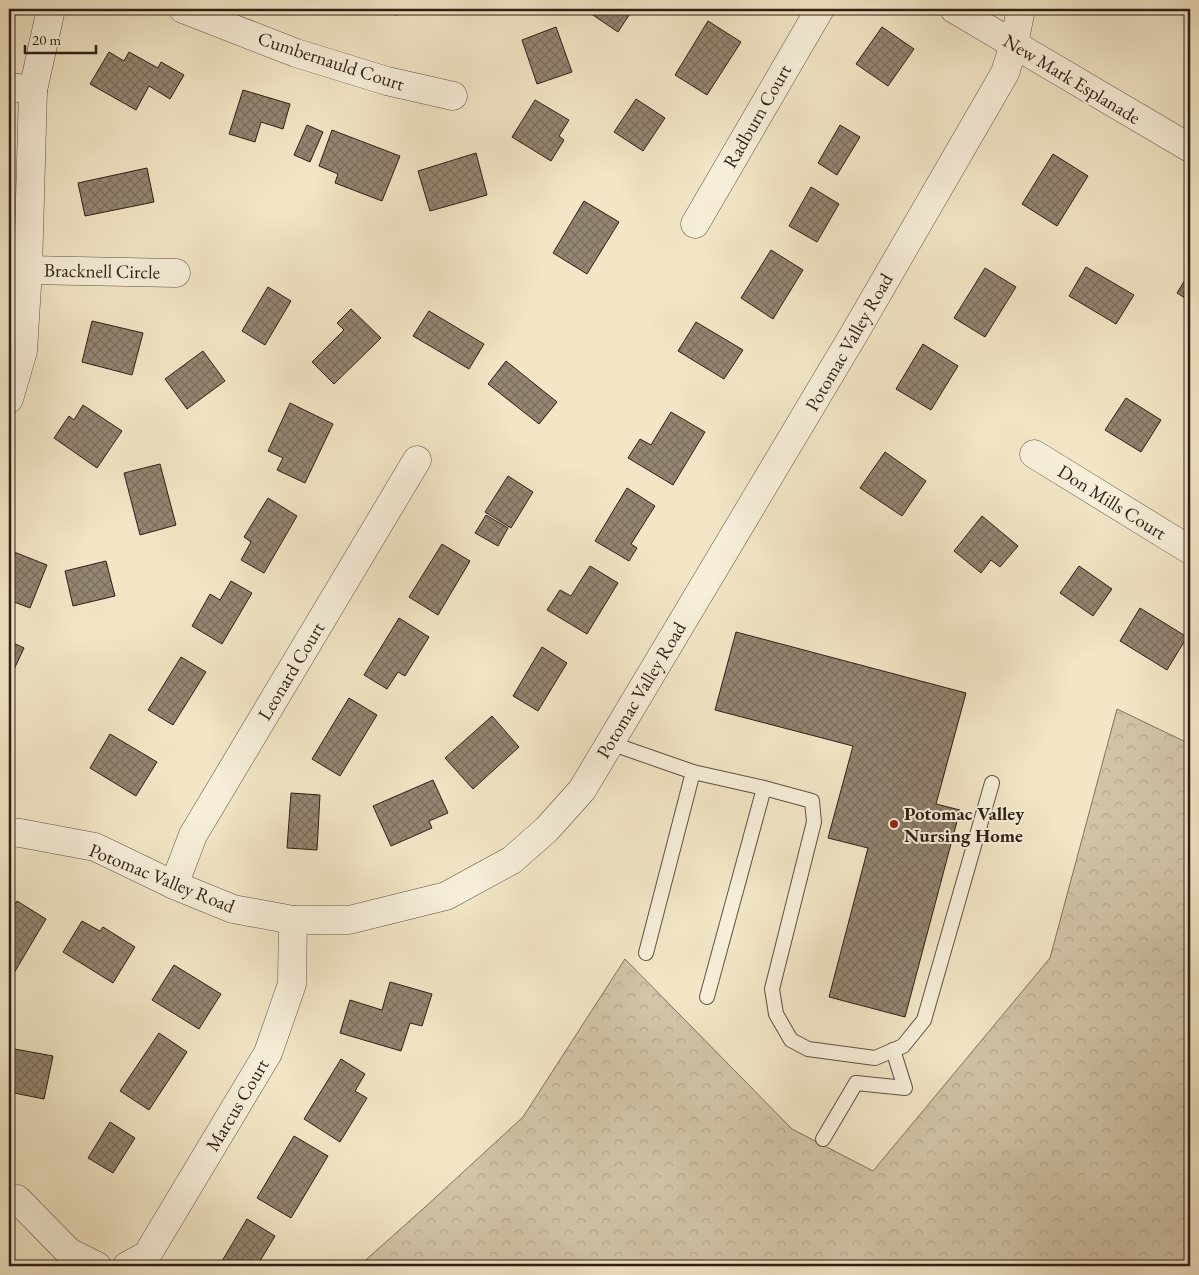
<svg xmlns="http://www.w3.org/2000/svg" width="1199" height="1275" font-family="'EB Garamond',serif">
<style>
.forest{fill:url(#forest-crowns);stroke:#80715f}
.building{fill:url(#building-cross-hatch);stroke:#2e1e16}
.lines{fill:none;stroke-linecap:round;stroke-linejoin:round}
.lane-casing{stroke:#5f5042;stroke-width:16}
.street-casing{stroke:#5f5042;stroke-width:29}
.path{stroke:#2e1e16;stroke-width:3;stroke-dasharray:4 2.5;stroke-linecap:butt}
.lane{stroke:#f7efda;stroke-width:14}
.street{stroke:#f7efda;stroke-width:28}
.poi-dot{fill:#8f2418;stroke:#f7efda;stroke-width:2}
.labels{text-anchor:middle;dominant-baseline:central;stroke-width:4;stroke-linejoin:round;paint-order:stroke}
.street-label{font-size:19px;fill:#2e1e16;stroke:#f7efda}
.poi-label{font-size:19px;font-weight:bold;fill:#2e1e16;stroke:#f7efda;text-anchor:start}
</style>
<defs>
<pattern id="forest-crowns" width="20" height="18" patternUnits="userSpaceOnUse" patternTransform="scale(1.25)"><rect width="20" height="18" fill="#d1c4a8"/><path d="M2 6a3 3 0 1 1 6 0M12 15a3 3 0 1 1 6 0" fill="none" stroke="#b4a890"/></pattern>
<pattern id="building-cross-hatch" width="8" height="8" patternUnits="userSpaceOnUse" patternTransform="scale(1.25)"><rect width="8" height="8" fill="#948672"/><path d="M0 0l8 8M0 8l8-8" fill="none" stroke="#796d5d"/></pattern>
</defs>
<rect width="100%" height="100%" fill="#f2e6c6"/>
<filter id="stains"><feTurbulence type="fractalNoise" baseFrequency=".004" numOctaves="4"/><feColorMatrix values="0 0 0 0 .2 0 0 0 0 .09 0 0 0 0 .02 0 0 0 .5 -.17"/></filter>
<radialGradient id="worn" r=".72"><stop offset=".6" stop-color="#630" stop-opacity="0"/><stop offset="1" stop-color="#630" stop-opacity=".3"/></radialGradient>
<!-- forest -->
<polygon class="forest" points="1117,709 1190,744 1190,1266 359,1266 424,1208 523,1117 625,959 792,1129 873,1171 1050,958"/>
<!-- building -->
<g class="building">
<polygon points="357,9 399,9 398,15 357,11"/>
<polygon points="584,9 633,9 618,32"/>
<polygon points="708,21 741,42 707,95 675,75"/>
<polygon points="556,27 572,72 537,84 522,40"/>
<polygon points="882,27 914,49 888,86 856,64"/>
<polygon points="109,52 124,61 129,52 158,68 161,62 184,75 170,99 149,86 136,110 90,84"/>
<polygon points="243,90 290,104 283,129 261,122 255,142 229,134"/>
<polygon points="636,99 665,118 643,151 614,132"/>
<polygon points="535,100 569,120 559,136 564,140 551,161 512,137"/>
<polygon points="307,125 323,132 310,162 294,155"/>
<polygon points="840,125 860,137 837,175 818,163"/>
<polygon points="332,130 400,156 382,201 335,183 338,174 319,166"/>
<polygon points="476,153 487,195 430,211 418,171"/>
<polygon points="1053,154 1088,176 1057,226 1022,204"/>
<polygon points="147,168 154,202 85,216 78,183"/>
<polygon points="811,187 839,204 817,242 789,226"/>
<polygon points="584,201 619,222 587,274 553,253"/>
<polygon points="771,250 803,270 773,319 741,298"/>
<polygon points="1086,267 1134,295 1116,324 1069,296"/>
<polygon points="985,268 1016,287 985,337 954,318"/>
<polygon points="1190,272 1190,301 1177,293"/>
<polygon points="268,287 291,301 265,345 242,331"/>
<polygon points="351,309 381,338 334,384 312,362 344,330 337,323"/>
<polygon points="429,311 484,344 469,369 413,336"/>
<polygon points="92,321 143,333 132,375 82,362"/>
<polygon points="696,322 743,350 724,379 678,351"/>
<polygon points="923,344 958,366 931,410 896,389"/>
<polygon points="203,351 225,381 187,409 165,379"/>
<polygon points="506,361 557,402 539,424 488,384"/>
<polygon points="1126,398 1161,420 1141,452 1105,430"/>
<polygon points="290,403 333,424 305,483 277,470 283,458 268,451"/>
<polygon points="83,405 122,431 97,468 54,438 69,416 74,420"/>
<polygon points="671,412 705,432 673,485 628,458 640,439 651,445"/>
<polygon points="885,452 926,481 902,516 860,488"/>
<polygon points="1190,452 1190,465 1184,461"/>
<polygon points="160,464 176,525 140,535 124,473"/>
<polygon points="508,476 533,492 511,528 485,512"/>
<polygon points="627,488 655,506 631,544 637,548 629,561 595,541"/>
<polygon points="268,498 297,516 264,573 241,560 251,542 244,537"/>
<polygon points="486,515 508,528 498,546 475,533"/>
<polygon points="982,516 1018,546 1000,567 991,560 981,573 954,551"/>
<polygon points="442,544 470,561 438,615 409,597"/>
<polygon points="9,550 47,565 30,608 9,600"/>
<polygon points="106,561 115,596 73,606 65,571"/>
<polygon points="590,566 618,583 587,634 547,610 560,590 571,596"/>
<polygon points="1079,566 1112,589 1093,616 1060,593"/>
<polygon points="231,581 252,593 222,644 192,626 210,594 220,600"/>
<polygon points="1140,608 1187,637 1167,670 1120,641"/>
<polygon points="399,618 429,637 405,676 398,672 387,689 364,675"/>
<polygon points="736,632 966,693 936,804 960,810 905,1017 829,997 868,848 828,838 853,746 715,710"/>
<polygon points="9,641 24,648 9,680"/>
<polygon points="542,647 567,663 538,711 513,696"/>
<polygon points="181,657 206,672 173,725 148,710"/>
<polygon points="349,698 377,715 340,776 312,759"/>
<polygon points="492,716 519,747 473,789 445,758"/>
<polygon points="110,734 157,762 136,796 90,768"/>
<polygon points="433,780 448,813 429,821 432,828 391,846 373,806"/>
<polygon points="291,793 320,795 317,850 287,848"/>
<polygon points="17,901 46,919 14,973 9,970 9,914"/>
<polygon points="82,921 100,931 103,927 135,947 113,983 63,952"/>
<polygon points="174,965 221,994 199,1029 152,1000"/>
<polygon points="390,982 432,994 422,1026 410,1023 401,1051 340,1033 350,1000 382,1010"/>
<polygon points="159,1033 187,1052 149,1110 120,1091"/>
<polygon points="9,1048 53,1056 44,1099 9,1092"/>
<polygon points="341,1059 365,1074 355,1091 367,1098 340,1142 304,1119"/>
<polygon points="110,1122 135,1138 113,1173 88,1158"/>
<polygon points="294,1136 328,1156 291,1218 257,1198"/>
<polygon points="247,1219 275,1236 257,1266 219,1266"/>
</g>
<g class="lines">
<!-- lane casing -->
<g class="lane-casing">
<g id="lane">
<polyline points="610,743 693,772 764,788 812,801 814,822 772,989 776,1014 791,1040 808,1049 875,1058 903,1046 924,1020 992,783"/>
<polyline points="646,953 693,772"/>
<polyline points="707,997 764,788"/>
<polyline points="823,1139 856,1083 905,1088 893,1050"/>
</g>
</g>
<!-- street casing -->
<g class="street-casing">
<g id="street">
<polyline points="183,9 296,53 387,81 453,96"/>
<polyline points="954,9 1190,148"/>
<polyline points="9,87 33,90"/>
<polyline points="695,224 820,9"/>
<polyline points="28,270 176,273"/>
<polyline points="9,399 23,351 28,270 33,90 51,9"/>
<polyline points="1034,454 1190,550"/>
<polyline points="9,832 20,833 95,847 174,885 233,909 293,920 349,920 446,896 512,860 547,829 582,790 854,334 1005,73 1014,44 1021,9"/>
<polyline points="174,885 193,835 417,460"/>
<polyline points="17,1199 69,1252 97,1266"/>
<polyline points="127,1266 147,1255 268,1053 292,984 293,920"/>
</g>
</g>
<!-- path -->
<polyline class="path" points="9,863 12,862"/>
<!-- lane -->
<use href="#lane" class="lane"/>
<!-- street -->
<use href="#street" class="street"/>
</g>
<!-- markers -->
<circle class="poi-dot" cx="894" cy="824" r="5"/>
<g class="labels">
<!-- street labels -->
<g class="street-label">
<text transform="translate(331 61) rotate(18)">Cumbernauld Court</text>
<text transform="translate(1072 79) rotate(31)">New Mark Esplanade</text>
<text transform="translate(757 116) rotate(-60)">Radburn Court</text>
<text transform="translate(102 271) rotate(1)">Bracknell Circle</text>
<text transform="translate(849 342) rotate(-60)">Potomac Valley Road</text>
<text transform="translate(1112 502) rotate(32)">Don Mills Court</text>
<text transform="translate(291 671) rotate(-59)">Leonard Court</text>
<text transform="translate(641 690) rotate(-59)">Potomac Valley Road</text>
<text transform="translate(162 878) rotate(22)">Potomac Valley Road</text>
<text transform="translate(237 1105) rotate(-59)">Marcus Court</text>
</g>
<!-- poi labels -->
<g class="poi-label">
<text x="904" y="813">Potomac Valley<tspan x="904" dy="22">Nursing Home</tspan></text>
</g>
</g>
<!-- margin -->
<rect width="1199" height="1275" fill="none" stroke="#f2e6c6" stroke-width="30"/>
<rect x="10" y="10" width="1179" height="1255" fill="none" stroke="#2e1e16" stroke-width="2.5"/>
<rect x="15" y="15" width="1169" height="1245" fill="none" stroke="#2e1e16"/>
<!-- scale -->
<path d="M25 45v8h71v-8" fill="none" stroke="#2e1e16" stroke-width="2.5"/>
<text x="32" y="45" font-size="15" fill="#2e1e16" stroke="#f7efda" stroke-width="4" paint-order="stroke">20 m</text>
<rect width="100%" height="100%" filter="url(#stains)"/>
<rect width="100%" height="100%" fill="url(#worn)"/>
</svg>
